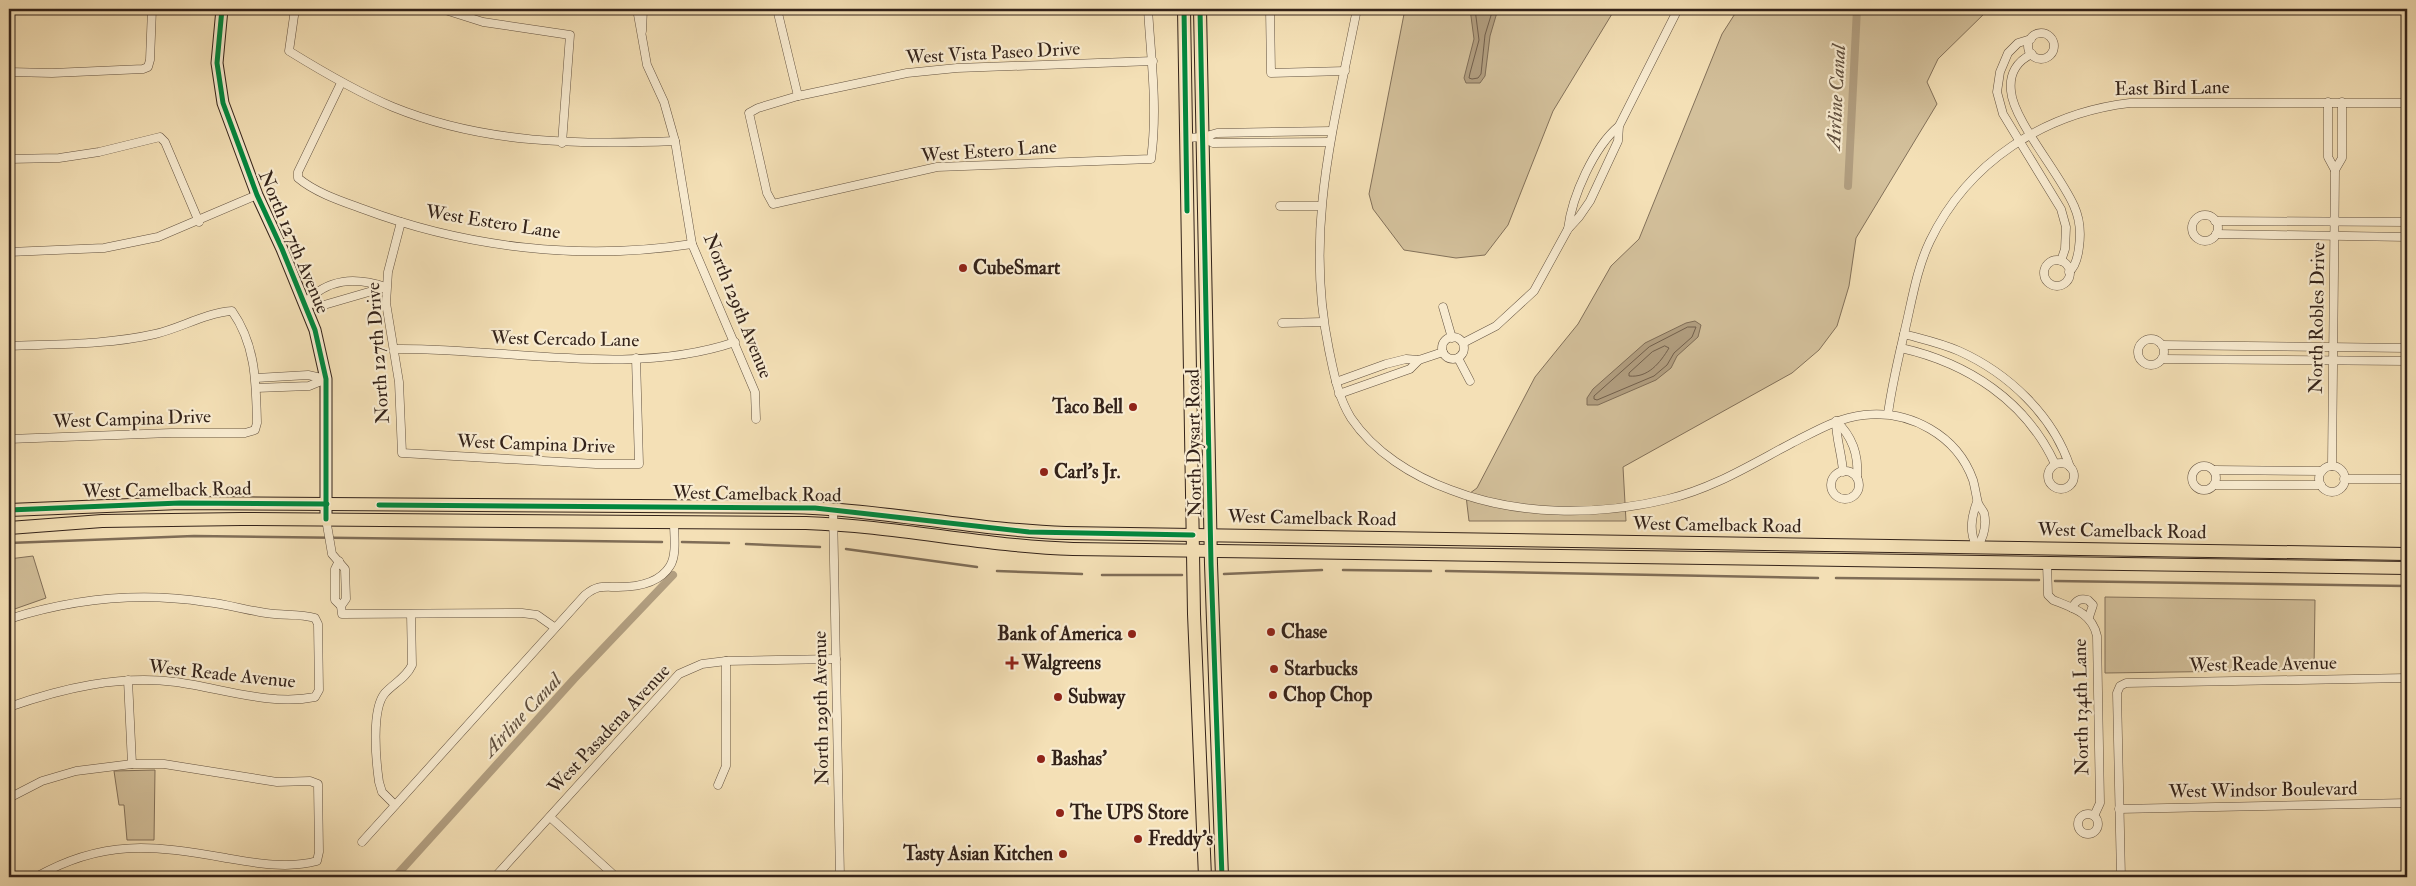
<svg xmlns="http://www.w3.org/2000/svg" width="2416" height="886" font-family="'IM FELL Double Pica',serif">
<style>
.green{fill:#d3c09b;stroke:#83715a}
.water{fill:#b29f81;stroke:#7f6d57}
.lines{fill:none;stroke-linecap:round;stroke-linejoin:round}
.shore{stroke:#72604d;stroke-width:1}
.stream{stroke:#7f6d57;stroke-width:2.5}
.canal{stroke:#b29f81;stroke-width:8}
.street-casing{stroke:#635240;stroke-width:9}
.secondary-casing{stroke:#332219;stroke-width:13}
.primary-casing{stroke:#332219;stroke-width:14}
.street{stroke:#f8ebd0;stroke-width:8}
.secondary{stroke:#f8ebd0;stroke-width:11}
.primary{stroke:#f4e0b6;stroke-width:12}
.cycleway-casing{stroke:#f8ebd0;stroke-width:8}
.cycleway{stroke:#00873e;stroke-width:5}
.poi-dot{fill:#8f2418;stroke:#f8ebd0;stroke-width:2}
.labels{text-anchor:middle;dominant-baseline:central;stroke-width:4.5;stroke-linejoin:round;paint-order:stroke}
.street-label{font-size:19px;fill:#332219;stroke:#f8ebd0}
.poi-label{font-size:19px;font-weight:bold;fill:#332219;stroke:#f8ebd0;text-anchor:start}
.water-label{font-size:20px;font-style:italic;fill:#5f4e3d;stroke:#f8ebd0}
</style>
<rect width="100%" height="100%" fill="#f4e0b6"/>
<filter id="stains"><feTurbulence type="fractalNoise" baseFrequency=".004" numOctaves="4"/><feColorMatrix values="0 0 0 0 .2 0 0 0 0 .09 0 0 0 0 .02 0 0 0 .5 -.17"/></filter>
<radialGradient id="worn" r=".72"><stop offset=".6" stop-color="#630" stop-opacity="0"/><stop offset="1" stop-color="#630" stop-opacity=".3"/></radialGradient>
<!-- green -->
<g class="green">
<polygon points="1405,9 1615,9 1553,111 1508,225 1485,255 1456,258 1404,250 1373,209 1369,194"/>
<polygon points="1738,9 1989,9 1938,59 1927,82 1937,104 1856,238 1849,286 1837,326 1819,350 1792,373 1623,467 1626,521 1469,521 1466,496 1477,488 1535,377 1578,324 1611,266 1639,239 1722,34"/>
<polygon points="33,556 46,598 9,611 9,559"/>
<polygon points="2105,597 2315,600 2314,670 2105,673"/>
<polygon points="155,770 154,840 127,840 124,805 119,805 114,771"/>
</g>
<!-- water -->
<g class="water">
<polygon points="1470,9 1498,9 1490,36 1485,76 1480,83 1466,83 1464,78 1474,39"/>
<polygon points="1695,321 1701,325 1698,337 1677,356 1671,368 1656,380 1598,405 1587,405 1587,398 1593,389 1645,343 1686,323"/>
</g>
<g class="lines">
<!-- shore -->
<g class="shore">
<polyline points="1475,9 1479,40 1470,73 1469,78 1472,79 1478,78 1481,74 1485,35 1493,9"/>
<polygon points="1688,327 1696,327 1692,337 1674,353 1667,365 1654,376 1597,400 1594,399 1594,396 1649,347"/>
<path d="M 1665,346 L 1669,348 C 1660,363 1648,378 1629,376 L 1629,373 L 1652,352 Z"/>
</g>
<!-- stream -->
<g class="stream">
<polyline points="682,542 729,543"/>
<polyline points="9,543 194,536 662,542"/>
<polyline points="746,544 820,547"/>
<polyline points="846,549 977,567"/>
<polyline points="1343,570 1431,571"/>
<polyline points="997,571 1082,574"/>
<polyline points="1446,571 1818,578"/>
<polyline points="1224,574 1322,570"/>
<polyline points="1102,575 1182,575"/>
<polyline points="1836,578 2039,580"/>
<polyline points="2055,581 2407,586"/>
</g>
<!-- canal -->
<g class="canal">
<polyline points="1848,186 1857,9"/>
<polyline points="395,877 574,679 673,575"/>
</g>
<!-- street casing -->
<g class="street-casing">
<g id="street">
<path d="M 295,9 L 289,51 C 323,72 357,92 393,107 C 484,144 579,145 675,141"/>
<polyline points="442,9 483,22 570,35 562,143"/>
<polyline points="637,9 647,65 664,102 675,141 692,244 755,392 756,419"/>
<polyline points="777,9 798,96"/>
<path d="M 1148,9 C 1151,60 1158,108 1151,159 L 937,167 L 773,204 L 767,193 L 749,113 L 758,108 L 798,96 L 907,73 L 957,68 L 1153,61"/>
<polyline points="1270,9 1271,73 1345,71"/>
<path d="M 1357,9 C 1334,126 1304,230 1329,350 C 1334,374 1338,397 1351,418 C 1374,452 1412,476 1451,490 C 1518,516 1598,516 1668,499 C 1712,489 1752,464 1792,443 C 1816,431 1837,418 1864,415 C 1910,410 1957,435 1973,480 C 1975,487 1976,495 1978,503 C 1979,506 1982,509 1984,513 C 1987,525 1983,538 1977,548"/>
<polyline points="642,31 643,9"/>
<circle cx="2041" cy="46" r="13"/>
<polyline points="2031,39 2018,43 2008,53 2000,72 1997,92 2003,114 2061,209 2066,227 2065,249 2061,261"/>
<path d="M 2032,54 C 2017,61 2009,74 2011,91 C 2013,120 2061,175 2074,206 C 2080,219 2081,233 2079,247 C 2078,256 2076,266 2069,272"/>
<polyline points="9,72 52,73 143,69 148,67 150,60 152,9"/>
<path d="M 341,83 L 298,172 L 298,178 C 316,193 341,201 363,209 C 467,248 582,261 692,244"/>
<polyline points="2328,102 2328,157 2335,170"/>
<polyline points="1203,137 1213,143 1330,142"/>
<polyline points="1186,138 1203,137 1217,133 1332,131"/>
<polyline points="9,159 59,158 99,152 160,137 165,142 199,222"/>
<polyline points="1280,206 1321,206"/>
<circle cx="2205" cy="228" r="13"/>
<polyline points="2215,221 2407,222"/>
<polyline points="401,222 388,272 386,303 399,382 402,453 596,464 639,464 636,358"/>
<path d="M 1568,229 C 1572,196 1594,147 1619,126"/>
<polyline points="2216,234 2407,237"/>
<polyline points="9,252 104,248 158,237 257,195"/>
<circle cx="2057" cy="273" r="13"/>
<path d="M 305,303 C 328,278 355,277 386,287"/>
<polyline points="305,303 324,305 386,287"/>
<polyline points="1443,307 1452,338"/>
<polyline points="1282,323 1323,322"/>
<path d="M 1904,334 C 1922,339 1941,343 1959,351 C 2008,373 2053,415 2070,467"/>
<circle cx="1453" cy="348" r="11"/>
<circle cx="2151" cy="352" r="13"/>
<polyline points="1463,343 1496,326 1534,291 1568,229 1579,217 1590,201 1618,141 1619,126 1678,9"/>
<polyline points="2162,345 2407,348"/>
<path d="M 9,346 C 57,344 107,345 155,334 C 181,328 205,313 232,311 C 256,345 256,383 257,423 L 255,430 L 245,433 L 171,433 L 9,439"/>
<path d="M 1901,348 C 1968,363 2026,401 2055,464"/>
<path d="M 394,349 C 503,347 629,378 735,342"/>
<polyline points="1458,358 1470,381"/>
<polyline points="2162,359 2407,361"/>
<polyline points="256,378 308,375 326,379"/>
<polyline points="1336,382 1386,364 1406,359 1419,360 1443,352"/>
<polyline points="256,388 309,386 326,379"/>
<polyline points="1339,394 1410,369 1419,360"/>
<path d="M 1888,414 C 1892,383 1900,352 1907,321 C 1913,294 1918,266 1930,241 C 1968,162 2044,113 2130,103 L 2407,103"/>
<path d="M 1836,421 C 1852,436 1859,454 1857,477"/>
<path d="M 1836,421 C 1836,439 1842,454 1843,472"/>
<circle cx="2061" cy="476" r="13"/>
<circle cx="2204" cy="478" r="12"/>
<polyline points="2332,466 2335,170 2342,158 2342,102"/>
<circle cx="2332" cy="479" r="13"/>
<polyline points="2214,470 2322,471"/>
<circle cx="1845" cy="485" r="14"/>
<polyline points="2344,479 2407,479"/>
<polyline points="2214,485 2321,485"/>
<polyline points="833,508 840,877"/>
<polyline points="326,519 332,554 345,569 346,599 341,606 342,614 522,613 537,615 554,627"/>
<path d="M 1977,548 C 1969,532 1971,518 1977,502"/>
<polyline points="339,561 335,569 335,600 341,606"/>
<path d="M 2047,563 L 2048,595 L 2053,600 C 2073,608 2092,613 2097,636 L 2100,803 L 2094,816"/>
<path d="M 2072,608 C 2076,600 2080,598 2088,600 L 2093,605 L 2089,617"/>
<path d="M 9,619 C 72,599 140,592 206,602 C 226,604 246,610 266,613 C 282,616 300,613 315,618 L 318,624 L 319,690 L 315,697 C 270,706 221,688 176,682 C 119,675 63,688 9,707"/>
<polyline points="128,680 132,764"/>
<polyline points="718,785 726,766 726,661"/>
<path d="M 9,798 L 42,781 L 76,771 L 132,764 L 164,764 L 277,782 L 310,781 L 318,784 L 319,852 L 317,861 C 288,869 255,863 226,858 C 153,845 103,839 36,877"/>
<path d="M 395,805 L 382,792 L 379,782 C 376,761 371,709 385,693 C 394,683 406,678 412,665 L 411,614"/>
<polyline points="2119,809 2407,803"/>
<circle cx="2088" cy="824" r="10"/>
<polyline points="550,817 616,877"/>
<path d="M 362,842 L 585,595 C 598,585 602,587 618,587 C 637,587 659,584 670,566 C 677,555 674,535 674,523"/>
<polyline points="495,877 679,674 702,664 726,661 836,659"/>
<polyline points="2121,877 2117,693 2120,686 2126,683 2407,678"/>
</g>
</g>
<!-- secondary casing -->
<g class="secondary-casing">
<polyline id="secondary" points="222,9 217,63 223,103 257,195 282,249 315,330 326,379 326,519"/>
</g>
<!-- primary casing -->
<g class="primary-casing">
<g id="primary">
<polyline points="1184,9 1194,614 1205,877"/>
<polyline points="1200,9 1211,564 1222,877"/>
<path d="M 9,510 L 180,503 L 788,507 C 881,509 973,530 1066,533 L 2407,554"/>
<path d="M 9,528 L 102,521 L 241,519 L 806,523 C 896,526 983,546 1073,549 L 2407,568"/>
</g>
</g>
<!-- street -->
<use href="#street" class="street"/>
<!-- secondary -->
<use href="#secondary" class="secondary"/>
<!-- primary -->
<use href="#primary" class="primary"/>
<!-- cycleway casing -->
<g class="cycleway-casing">
<g id="cycleway">
<polyline points="222,9 217,63 223,103 257,195 282,249 315,330 326,379 326,519"/>
<polyline points="1184,9 1187,211"/>
<polyline points="1200,9 1211,564 1222,877"/>
<polyline points="379,505 815,508 1029,532 1193,535"/>
<polyline points="9,510 180,503 327,504"/>
</g>
</g>
<!-- cycleway -->
<use href="#cycleway" class="cycleway"/>
</g>
<!-- markers -->
<g class="poi-dot">
<circle cx="963" cy="268" r="5"/>
<circle cx="1133" cy="407" r="5"/>
<circle cx="1044" cy="472" r="5"/>
<circle cx="1271" cy="632" r="5"/>
<circle cx="1132" cy="634" r="5"/>
<path d="M1009.5 655.5h5v5h5v5h-5v5h-5v-5h-5v-5h5z"/>
<circle cx="1274" cy="669" r="5"/>
<circle cx="1273" cy="695" r="5"/>
<circle cx="1058" cy="697" r="5"/>
<circle cx="1041" cy="759" r="5"/>
<circle cx="1060" cy="813" r="5"/>
<circle cx="1138" cy="839" r="5"/>
<circle cx="1063" cy="854" r="5"/>
</g>
<g class="labels">
<!-- street labels -->
<g class="street-label">
<text transform="translate(993 53) rotate(-3)">West Vista Paseo Drive</text>
<text transform="translate(2172 88) rotate(-1)">East Bird Lane</text>
<text transform="translate(989 151) rotate(-4)">West Estero Lane</text>
<text transform="translate(493 222) rotate(9)">West Estero Lane</text>
<text transform="translate(294 242) rotate(67)">North 127th Avenue</text>
<text transform="translate(738 306) rotate(68)">North 129th Avenue</text>
<text transform="translate(2317 318) rotate(-89)">North Robles Drive</text>
<text transform="translate(565 339) rotate(1)">West Cercado Lane</text>
<text transform="translate(378 353) rotate(-94)">North 127th Drive</text>
<text transform="translate(132 419) rotate(-2)">West Campina Drive</text>
<text transform="translate(1194 443) rotate(-91)">North Dysart Road</text>
<text transform="translate(536 444) rotate(2)">West Campina Drive</text>
<text transform="translate(167 490) rotate(-1)">West Camelback Road</text>
<text transform="translate(757 494) rotate(1)">West Camelback Road</text>
<text transform="translate(1312 518) rotate(1)">West Camelback Road</text>
<text transform="translate(1717 525) rotate(1)">West Camelback Road</text>
<text transform="translate(2122 531) rotate(1)">West Camelback Road</text>
<text transform="translate(2263 664) rotate(-1)">West Reade Avenue</text>
<text transform="translate(222 674) rotate(6)">West Reade Avenue</text>
<text transform="translate(2081 707) rotate(-91)">North 134th Lane</text>
<text transform="translate(821 708) rotate(-91)">North 129th Avenue</text>
<text transform="translate(609 729) rotate(-47)">West Pasadena Avenue</text>
<text transform="translate(2263 790) rotate(-1)">West Windsor Boulevard</text>
</g>
<!-- poi labels -->
<g class="poi-label">
<text x="973" y="268">CubeSmart</text>
<text x="1123" y="407" text-anchor="end">Taco Bell</text>
<text x="1054" y="472">Carl's Jr.</text>
<text x="1281" y="632">Chase</text>
<text x="1122" y="634" text-anchor="end">Bank of America</text>
<text x="1022" y="663">Walgreens</text>
<text x="1284" y="669">Starbucks</text>
<text x="1283" y="695">Chop Chop</text>
<text x="1068" y="697">Subway</text>
<text x="1051" y="759">Bashas'</text>
<text x="1070" y="813">The UPS Store</text>
<text x="1148" y="839">Freddy's</text>
<text x="1053" y="854" text-anchor="end">Tasty Asian Kitchen</text>
</g>
<!-- water labels -->
<g class="water-label">
<text transform="translate(1836 97) rotate(-87)">Airline Canal</text>
<text transform="translate(522 715) rotate(-47)">Airline Canal</text>
</g>
</g>
<!-- margin -->
<rect width="2416" height="886" fill="none" stroke="#f4e0b6" stroke-width="30"/>
<rect x="10" y="10" width="2396" height="866" fill="none" stroke="#332219" stroke-width="2.5"/>
<rect x="15" y="15" width="2386" height="856" fill="none" stroke="#332219"/>
<rect width="100%" height="100%" filter="url(#stains)"/>
<rect width="100%" height="100%" fill="url(#worn)"/>
</svg>
